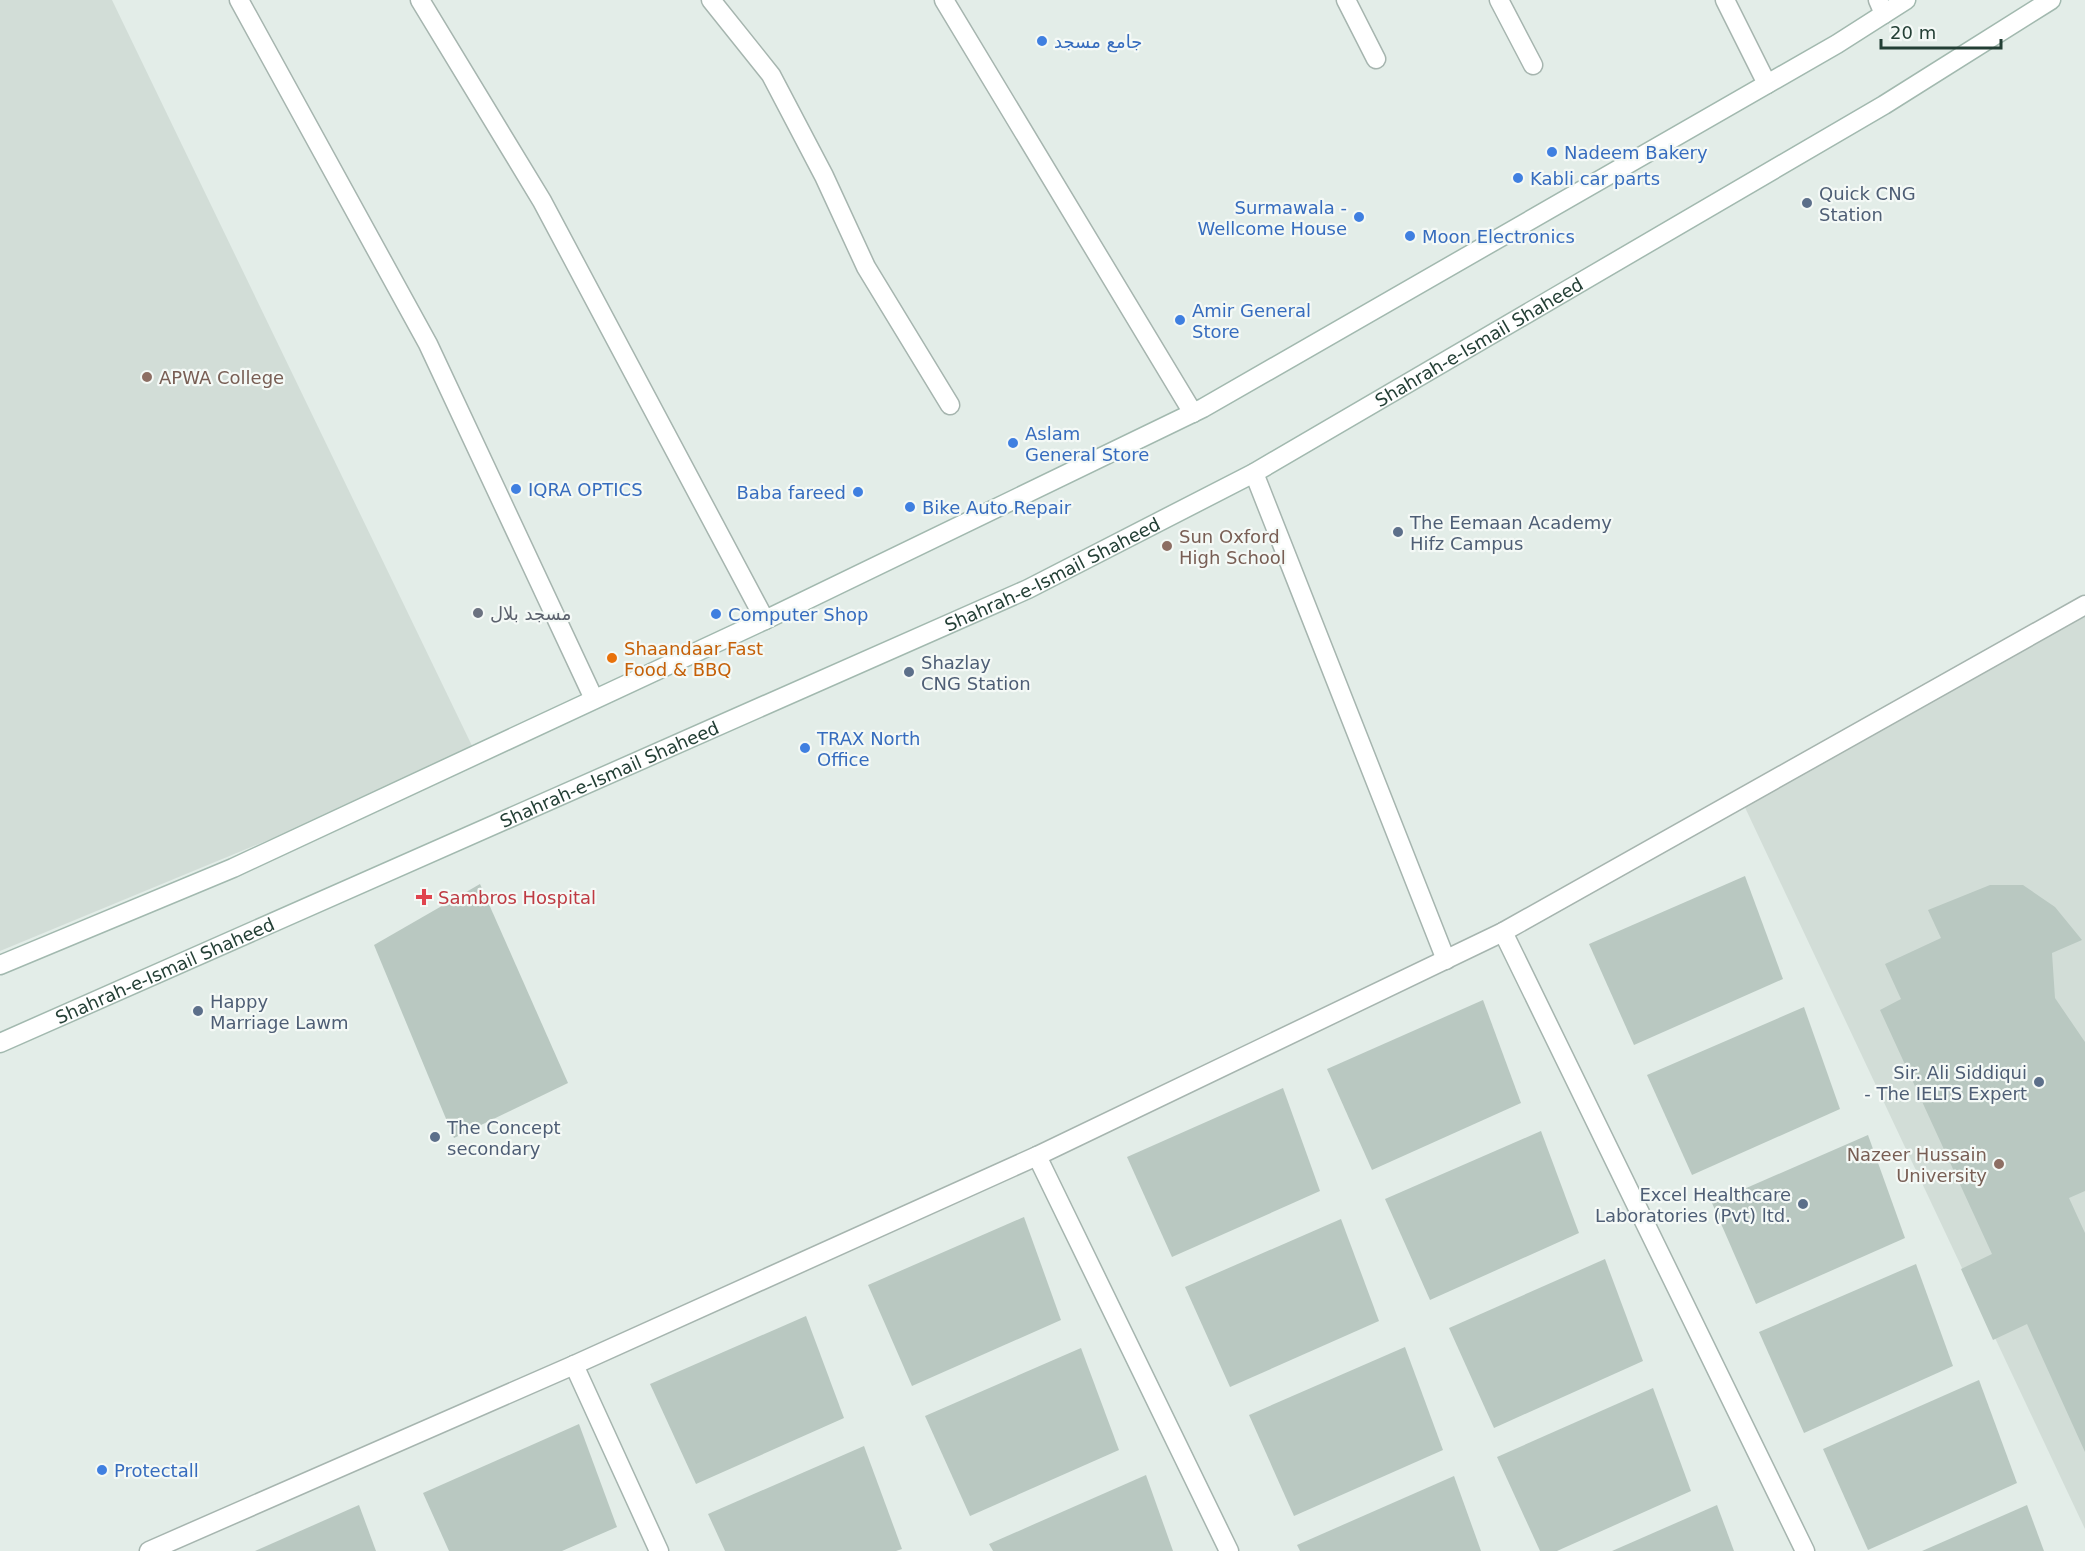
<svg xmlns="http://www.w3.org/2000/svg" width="2085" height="1551" font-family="'DejaVu Sans',Cairo,sans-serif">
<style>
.built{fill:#d2ddd7}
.building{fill:#b9c8c1}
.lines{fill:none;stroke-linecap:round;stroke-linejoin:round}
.lane-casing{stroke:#a6b5af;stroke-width:21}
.street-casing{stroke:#a6b5af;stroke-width:21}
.secondary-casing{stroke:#a2b9af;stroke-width:21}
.lane{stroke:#fff;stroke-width:18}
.street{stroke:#fff;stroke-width:18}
.secondary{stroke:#fff;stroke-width:18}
.shop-dot{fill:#3f7fe0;stroke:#f4f9f6;stroke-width:2}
.service-dot{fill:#5c6f8a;stroke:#f4f9f6;stroke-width:2}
.education-dot{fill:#8d6e63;stroke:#f4f9f6;stroke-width:2}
.worship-dot{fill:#6b7280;stroke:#f4f9f6;stroke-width:2}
.food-dot{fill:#e8710a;stroke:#f4f9f6;stroke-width:2}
.health-dot{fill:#e0444e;stroke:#f4f9f6;stroke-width:2}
.labels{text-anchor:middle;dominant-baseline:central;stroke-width:4.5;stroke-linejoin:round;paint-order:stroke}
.shop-label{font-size:18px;fill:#366cbe;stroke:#f4f9f6;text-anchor:start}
.service-label{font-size:18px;fill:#4e5e75;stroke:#f4f9f6;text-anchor:start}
.street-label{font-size:18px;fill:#233f35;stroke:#f4f9f6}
.education-label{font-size:18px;fill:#785e54;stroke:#f4f9f6;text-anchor:start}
.worship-label{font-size:18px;fill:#5b616d;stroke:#f4f9f6;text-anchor:start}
.food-label{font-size:18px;fill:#c56008;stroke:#f4f9f6;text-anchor:start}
.health-label{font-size:18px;fill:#be3a42;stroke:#f4f9f6;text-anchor:start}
</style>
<rect width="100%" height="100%" fill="#e3ede8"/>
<!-- built -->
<g class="built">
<polygon points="0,0 112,0 476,754 0,951"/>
<polygon points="2085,605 2085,1529 1741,799"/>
</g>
<!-- building -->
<g class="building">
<polygon points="1745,876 1783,979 1634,1045 1589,944"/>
<polygon points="480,884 568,1083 454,1138 374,945"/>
<polygon points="1990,885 2023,885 2055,907 2082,940 2052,953 2055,998 2085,1042 2085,1191 2069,1198 2085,1233 2085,1452 2027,1324 1993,1340 1961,1269 1992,1254 1880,1010 1901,999 1885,964 1941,938 1928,910"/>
<polygon points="1483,1000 1521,1103 1372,1170 1327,1069"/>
<polygon points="1804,1007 1840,1109 1692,1175 1647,1075"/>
<polygon points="1283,1088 1320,1191 1172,1257 1127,1157"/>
<polygon points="1541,1131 1579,1233 1430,1300 1385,1199"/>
<polygon points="1868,1135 1905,1238 1756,1304 1712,1203"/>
<polygon points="1024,1217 1061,1320 912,1386 868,1285"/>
<polygon points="1341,1219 1379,1321 1230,1387 1185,1287"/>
<polygon points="1605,1259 1643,1361 1494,1428 1449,1328"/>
<polygon points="1916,1264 1953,1366 1804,1433 1759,1332"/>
<polygon points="806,1316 844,1418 696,1484 650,1384"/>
<polygon points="1405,1347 1443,1450 1294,1516 1249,1415"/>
<polygon points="1081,1348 1119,1450 970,1516 925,1416"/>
<polygon points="1979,1380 2017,1483 1868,1550 1823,1449"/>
<polygon points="1653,1388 1691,1491 1557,1551 1540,1551 1497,1457"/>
<polygon points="579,1424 617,1527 562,1551 449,1551 423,1493"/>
<polygon points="864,1446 902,1549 896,1551 725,1551 708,1514"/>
<polygon points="1146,1475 1173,1551 993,1551 989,1544"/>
<polygon points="1454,1476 1481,1551 1300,1551 1297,1545"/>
<polygon points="359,1505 376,1551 255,1551"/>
<polygon points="1717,1505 1734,1551 1612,1551"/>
<polygon points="2027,1505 2044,1551 1922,1551"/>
</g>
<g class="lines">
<!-- lane casing -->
<g class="lane-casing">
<g id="lane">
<polyline points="239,0 428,344 594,699"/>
<polyline points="420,0 542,201 765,620"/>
<polyline points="711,0 771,75 824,176 866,267 950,405"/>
<polyline points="944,0 1193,413"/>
<polyline points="1346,0 1376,59"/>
<polyline points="1499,0 1533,65"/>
<polyline points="1725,0 1767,84"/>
<polyline points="1878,0 1884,14"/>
</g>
</g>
<!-- street casing -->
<g class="street-casing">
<g id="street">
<polyline points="1254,473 1446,960"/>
<polyline points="1503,932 1805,1551"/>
<polyline points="1037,1156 1229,1551"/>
<polyline points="574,1365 659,1551"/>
<polyline points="149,1551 574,1365 1037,1156 1503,932 2085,605"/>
</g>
</g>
<!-- secondary casing -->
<g class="secondary-casing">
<g id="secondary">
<polyline points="0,965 233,868 765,620 1203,408 1837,44 1906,0"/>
<path id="s1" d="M 0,1043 L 1028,589 L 1254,473 L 1884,105 L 2051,0"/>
</g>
</g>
<!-- lane -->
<use href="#lane" class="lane"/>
<!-- street -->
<use href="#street" class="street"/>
<!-- secondary -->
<use href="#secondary" class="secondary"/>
</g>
<!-- markers -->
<g class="shop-dot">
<circle cx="1042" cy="41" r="6"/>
<circle cx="1552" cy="152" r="6"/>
<circle cx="1518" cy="178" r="6"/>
<circle cx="1359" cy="217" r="6"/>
<circle cx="1410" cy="236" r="6"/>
<circle cx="1180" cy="320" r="6"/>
<circle cx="1013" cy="443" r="6"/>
<circle cx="516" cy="489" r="6"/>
<circle cx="858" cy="492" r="6"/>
<circle cx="910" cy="507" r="6"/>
<circle cx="716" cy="614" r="6"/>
<circle cx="805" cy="748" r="6"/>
<circle cx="102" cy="1470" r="6"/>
</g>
<g class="service-dot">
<circle cx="1807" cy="203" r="6"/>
<circle cx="1398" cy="532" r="6"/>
<circle cx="909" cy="672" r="6"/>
<circle cx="198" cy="1011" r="6"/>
<circle cx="2039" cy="1082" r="6"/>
<circle cx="435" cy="1137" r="6"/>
<circle cx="1803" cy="1204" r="6"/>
</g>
<g class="education-dot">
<circle cx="147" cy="377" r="6"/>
<circle cx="1167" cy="546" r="6"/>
<circle cx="1999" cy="1164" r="6"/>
</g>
<circle class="worship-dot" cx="478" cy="613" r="6"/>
<circle class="food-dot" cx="612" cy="658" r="6"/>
<path class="health-dot" d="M421 888h6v6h6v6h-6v6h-6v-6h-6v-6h6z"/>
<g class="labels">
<!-- shop labels -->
<g class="shop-label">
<text x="1054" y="41">جامع مسجد</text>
<text x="1564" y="152">Nadeem Bakery</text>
<text x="1530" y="178">Kabli car parts</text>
<text x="1347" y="207" text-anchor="end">Surmawala -<tspan x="1347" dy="21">Wellcome House</tspan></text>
<text x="1422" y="236">Moon Electronics</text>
<text x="1192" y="310">Amir General<tspan x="1192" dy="21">Store</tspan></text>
<text x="1025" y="433">Aslam<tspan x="1025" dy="21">General Store</tspan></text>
<text x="528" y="489">IQRA OPTICS</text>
<text x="846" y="492" text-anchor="end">Baba fareed</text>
<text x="922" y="507">Bike Auto Repair</text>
<text x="728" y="614">Computer Shop</text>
<text x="817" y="738">TRAX North<tspan x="817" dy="21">Office</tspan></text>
<text x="114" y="1470">Protectall</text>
</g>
<!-- service labels -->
<g class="service-label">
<text x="1819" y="193">Quick CNG<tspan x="1819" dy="21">Station</tspan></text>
<text x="1410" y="522">The Eemaan Academy<tspan x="1410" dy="21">Hifz Campus</tspan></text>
<text x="921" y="662">Shazlay<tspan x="921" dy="21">CNG Station</tspan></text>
<text x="210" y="1001">Happy<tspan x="210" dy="21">Marriage Lawm</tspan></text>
<text x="2027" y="1072" text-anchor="end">Sir. Ali Siddiqui<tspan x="2027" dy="21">- The IELTS Expert</tspan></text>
<text x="447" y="1127">The Concept<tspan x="447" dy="21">secondary</tspan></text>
<text x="1791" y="1194" text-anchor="end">Excel Healthcare<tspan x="1791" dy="21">Laboratories (Pvt) ltd.</tspan></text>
</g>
<!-- street labels -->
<g class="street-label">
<text stroke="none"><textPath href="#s1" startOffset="1638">Shahrah-e-Ismail Shaheed</textPath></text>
<text stroke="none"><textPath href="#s1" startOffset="1152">Shahrah-e-Ismail Shaheed</textPath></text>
<text stroke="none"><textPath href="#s1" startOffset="666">Shahrah-e-Ismail Shaheed</textPath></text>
<text stroke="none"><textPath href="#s1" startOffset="180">Shahrah-e-Ismail Shaheed</textPath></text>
</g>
<!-- education labels -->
<g class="education-label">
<text x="159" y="377">APWA College</text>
<text x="1179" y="536">Sun Oxford<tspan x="1179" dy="21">High School</tspan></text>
<text x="1987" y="1154" text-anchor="end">Nazeer Hussain<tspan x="1987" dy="21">University</tspan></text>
</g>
<!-- worship labels -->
<g class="worship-label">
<text x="490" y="613">مسجد بلال</text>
</g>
<!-- food labels -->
<g class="food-label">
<text x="624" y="648">Shaandaar Fast<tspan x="624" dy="21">Food &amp; BBQ</tspan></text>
</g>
<!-- health labels -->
<g class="health-label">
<text x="438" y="897">Sambros Hospital</text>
</g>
</g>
<!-- scale -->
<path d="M1881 39v9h120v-9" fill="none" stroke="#233f35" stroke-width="3"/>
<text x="1890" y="39" font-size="18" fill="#233f35" stroke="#f4f9f6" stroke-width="4.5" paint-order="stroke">20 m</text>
</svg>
